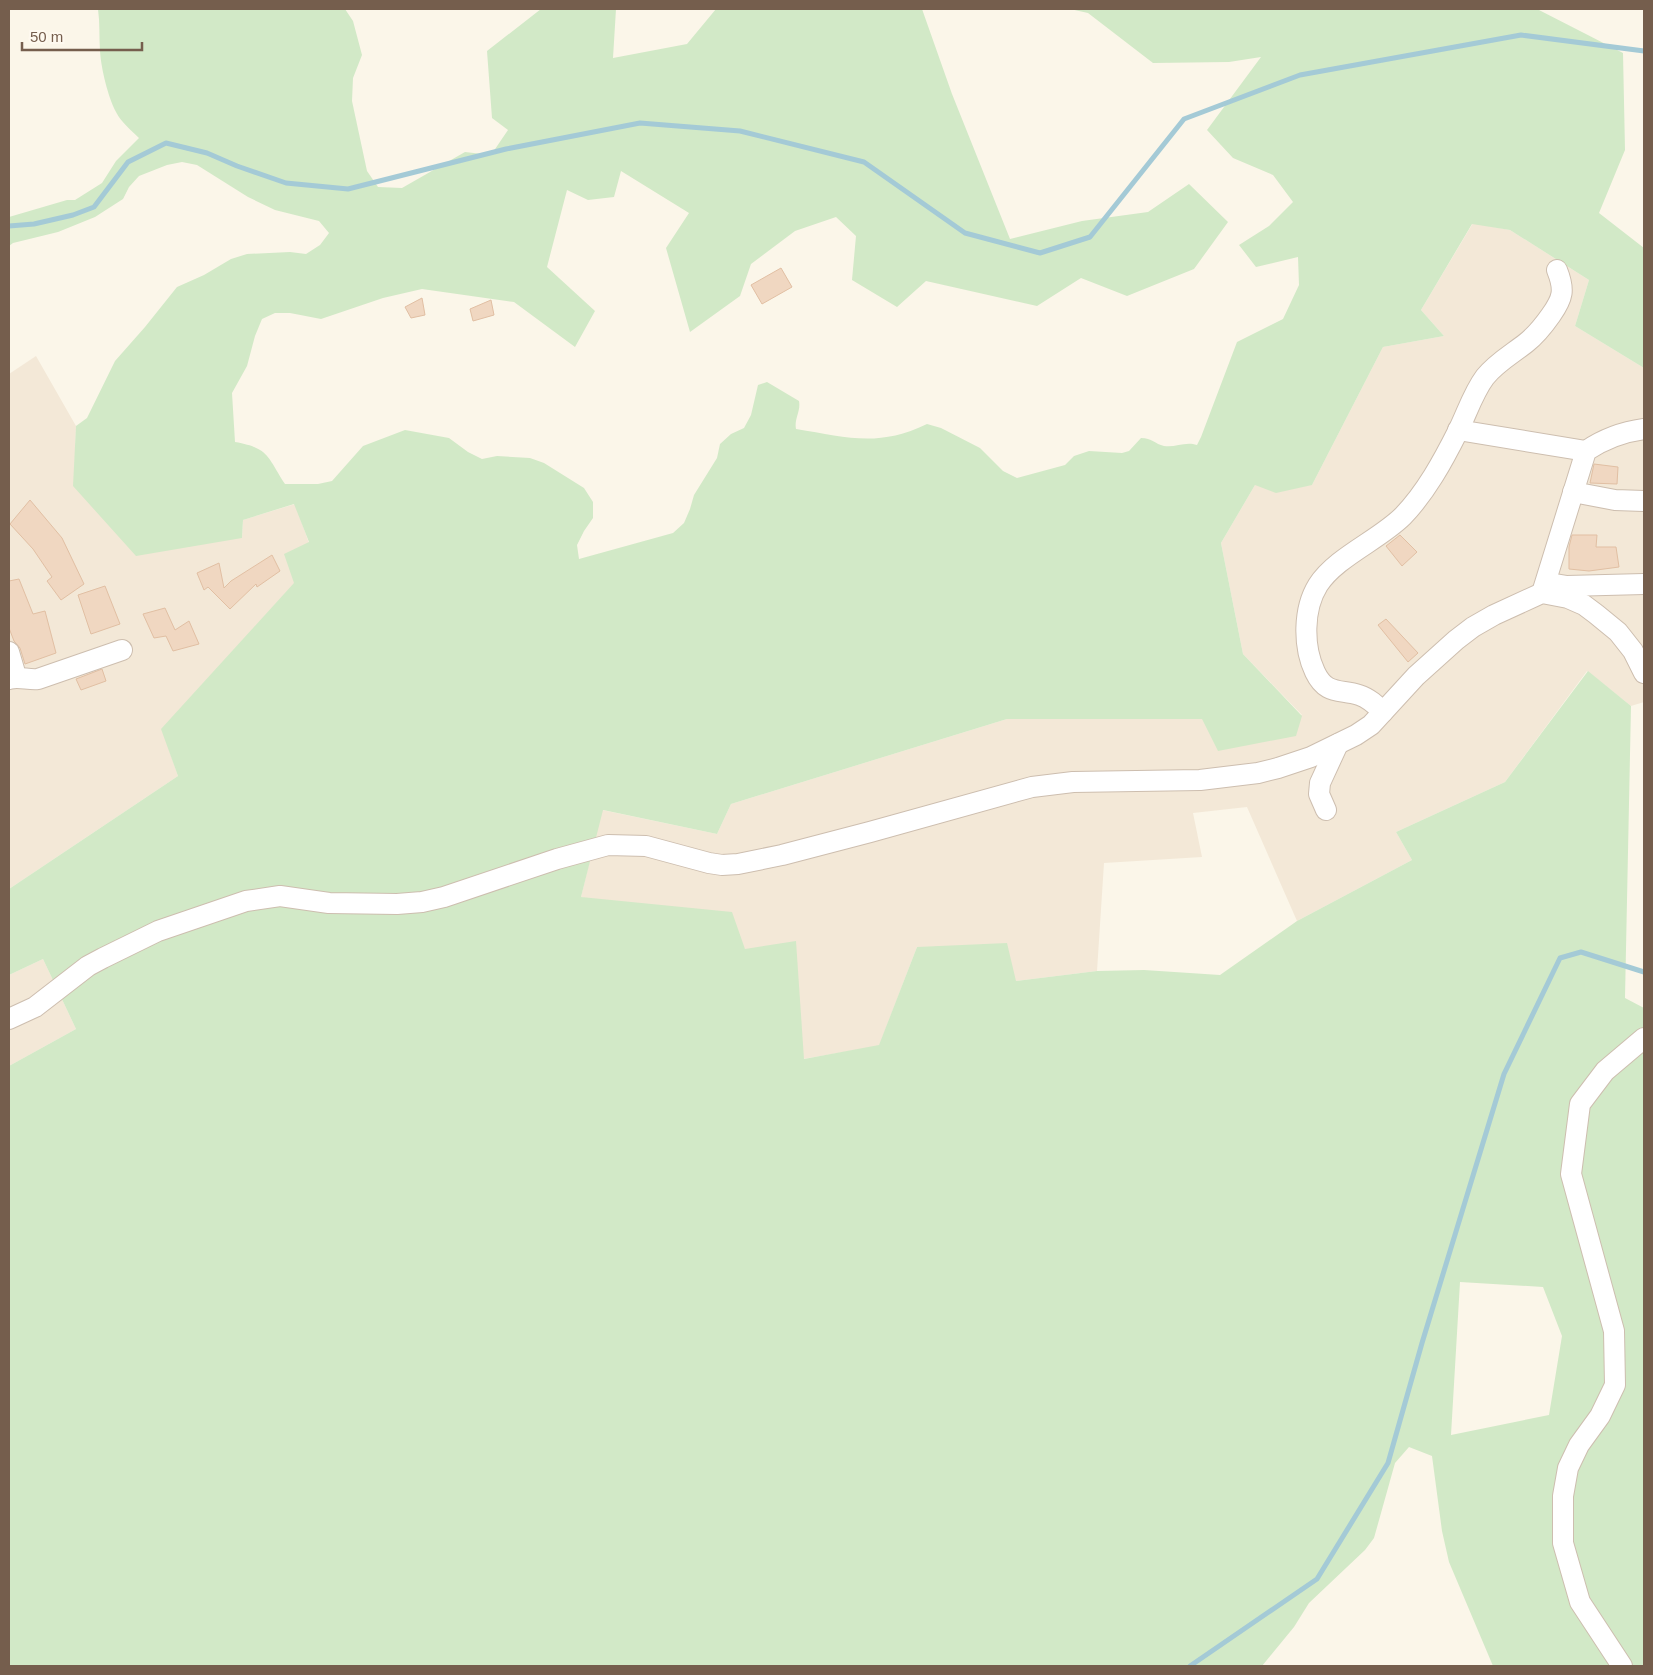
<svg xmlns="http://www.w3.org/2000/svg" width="1653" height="1675" font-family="Arial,sans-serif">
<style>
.residential{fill:#f3e8d7}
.green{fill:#d2e9c7;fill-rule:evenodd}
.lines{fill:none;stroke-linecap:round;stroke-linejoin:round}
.stream{stroke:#a4cad6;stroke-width:5}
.building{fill:#f0d7c1;stroke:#e1bfa3}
.minor-casing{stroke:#cdbeaf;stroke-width:22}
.minor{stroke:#fff;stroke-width:20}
</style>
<rect width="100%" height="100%" fill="#fbf6e9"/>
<!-- residential -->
<g class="residential">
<polygon points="1473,223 1510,230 1589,280 1575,326 1644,368 1644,702 1631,706 1587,671 1505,782 1396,832 1412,860 1297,921 1247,807 1193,813 1202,857 1104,863 1097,971 1015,981 917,947 879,1046 803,1059 745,949 581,897 602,810 717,834 731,804 1007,719 1203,719 1302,715 1243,654 1221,543 1255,485 1312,485 1383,347 1444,336 1421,310"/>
<polygon points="36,356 76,426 74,486 242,538 243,520 295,504 309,543 295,583 162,729 178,776 9,889 9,374"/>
<polygon points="43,959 76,1029 9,1066 9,975"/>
</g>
<!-- green -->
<path class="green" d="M 98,9 L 345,9 L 353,21 L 362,55 L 353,78 L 352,101 L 367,171 L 378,187 L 402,188 L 465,152 L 491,155 L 508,130 L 492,118 L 487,51 L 541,9 L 616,9 L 613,58 L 687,44 L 716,9 L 922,9 L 952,94 L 1010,239 L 1082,221 L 1148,212 L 1189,184 L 1228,222 L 1194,269 L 1127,296 L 1081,278 L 1037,306 L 926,281 L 897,307 L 852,280 L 856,236 L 836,217 L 795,231 L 751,264 L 740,296 L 690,332 L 666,248 L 689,213 L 621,171 L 614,197 L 588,200 L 567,190 L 547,267 L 595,311 L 575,347 L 514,302 L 422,289 L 383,298 L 321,319 L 290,313 L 275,313 L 262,319 L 255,336 L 247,366 L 232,393 L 235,442 C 269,448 267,456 285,484 L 318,484 L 332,481 L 363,446 L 405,430 L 449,438 L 468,452 L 482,459 L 497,456 L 530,458 L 544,463 L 584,488 L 593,502 L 593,518 L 584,531 L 577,545 L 579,559 L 673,533 L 684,523 L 690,509 L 694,495 L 717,458 L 720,444 L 731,434 L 744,428 L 751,415 L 758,385 L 767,382 L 799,401 C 801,411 794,419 796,429 C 847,437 877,448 927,424 L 941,428 L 980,448 L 1003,471 L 1017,478 L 1065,465 L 1074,456 L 1089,451 L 1122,453 L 1129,451 L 1141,438 C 1152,438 1155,444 1164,446 C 1175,448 1185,441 1197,445 L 1201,437 L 1237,342 L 1283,319 L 1299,285 L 1298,257 L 1256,267 L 1239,245 L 1269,226 L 1293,202 L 1273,175 L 1233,158 L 1207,130 L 1261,57 L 1229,62 L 1153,63 L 1088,13 L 1070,9 L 1537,9 L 1623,53 L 1625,150 L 1599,213 L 1644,248 L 1644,368 L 1575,326 L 1589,280 L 1510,230 L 1472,224 L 1421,310 L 1444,336 L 1383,347 L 1312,485 L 1276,493 L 1255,485 L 1221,543 L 1243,654 L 1302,716 L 1296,736 L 1218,751 L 1202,719 L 1007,719 L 731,804 L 717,834 L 603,810 L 581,897 L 732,912 L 745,949 L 796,941 L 804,1059 L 879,1045 L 917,947 L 1007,943 L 1016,981 L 1097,971 L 1144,970 L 1220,975 L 1297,921 L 1412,860 L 1396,832 L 1505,782 L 1588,671 L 1631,706 L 1625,998 L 1644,1008 L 1644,1666 L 1493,1666 L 1449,1562 L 1442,1531 L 1432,1456 L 1409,1447 L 1395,1463 L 1374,1538 L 1365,1550 L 1309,1603 L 1294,1627 L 1262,1666 L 9,1666 L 9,1066 L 76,1029 L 43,959 L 9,975 L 9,889 L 178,776 L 161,729 L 294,583 L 284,554 L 309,542 L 294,504 L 243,520 L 242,538 L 136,556 L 73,486 L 76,426 L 87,418 L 115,361 L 145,327 L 177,287 L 204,275 L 231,259 L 247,254 L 290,252 L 306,254 L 320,245 L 329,233 L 319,221 L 275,210 L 248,197 L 197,165 L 182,162 L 167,165 L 139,176 L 129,187 L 123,199 L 95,217 L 58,232 L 13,243 L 9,246 L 9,217 L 67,200 L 75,200 L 102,183 L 116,161 L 139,138 C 131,130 121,122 116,112 C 108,97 101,68 100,51 C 99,37 100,23 98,9 ZM 1460,1282 L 1543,1287 L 1562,1336 L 1549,1415 L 1451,1435 Z"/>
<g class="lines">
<!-- stream -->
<g class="stream">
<polyline points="9,226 34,224 73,215 94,207 128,162 166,143 207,153 237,166 286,183 348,189 506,149 640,123 740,131 864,162 965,233 1040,253 1090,237 1184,119 1300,75 1521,35 1644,51"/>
<polyline points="1190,1666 1317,1579 1388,1463 1422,1343 1504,1074 1560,958 1581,952 1644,972"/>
</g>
</g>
<!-- building -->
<g class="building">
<polygon points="781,268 792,287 762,304 751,285"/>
<polygon points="422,298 425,315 411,318 405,307"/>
<polygon points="491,300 494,315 473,321 470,309"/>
<polygon points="1594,464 1618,467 1617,484 1590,483"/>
<polygon points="30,500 62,538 84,584 61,600 47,581 52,577 33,549 10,524"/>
<polygon points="1400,535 1417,552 1402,566 1386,546"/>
<polygon points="1572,535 1597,535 1596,547 1616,547 1619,567 1589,571 1569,569 1569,547"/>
<polygon points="272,555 280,571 257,587 256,584 230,609 208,587 204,590 197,573 219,563 224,588 231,581"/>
<polygon points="19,579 33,614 45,611 56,653 25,664 20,648 14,641 9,628 9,581"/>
<polygon points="105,586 120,624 91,634 78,595"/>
<polygon points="165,608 175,630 189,621 199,644 173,651 166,636 154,638 143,614"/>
<polygon points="1386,619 1418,653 1408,662 1378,625"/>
<polygon points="102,669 106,681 81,690 76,679"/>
</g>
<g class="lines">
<!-- minor casing -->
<g class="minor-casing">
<g id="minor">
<polyline points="1458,430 1586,451"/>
<polyline points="1573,492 1615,500 1644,501"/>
<polyline points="1549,583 1567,586 1644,584"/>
<path d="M 1542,593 L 1586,451 C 1605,438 1622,432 1644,429"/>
<polyline points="9,652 16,676"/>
<path d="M 9,679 C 18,676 28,680 38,679 L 122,650"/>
<path d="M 1383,712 C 1376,705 1369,698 1359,695 C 1339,689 1326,695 1315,672 C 1303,647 1303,609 1318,585 C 1336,557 1379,540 1403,516 C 1426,492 1443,461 1458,431 C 1467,413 1473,393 1485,377 C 1496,363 1512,354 1526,343 C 1535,336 1544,325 1551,315 C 1563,298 1565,290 1557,270"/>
<polyline points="1326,810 1319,794 1320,783 1338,744"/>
<polyline points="9,1019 35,1007 88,966 103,958 158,931 246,901 280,896 329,903 397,904 422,902 444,897 557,859 608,845 646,846 709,863 722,865 738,864 782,855 870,832 1032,787 1073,782 1200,780 1258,773 1278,768 1311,757 1356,735 1371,725 1416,676 1456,640 1473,627 1494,615 1542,593 1568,598 1584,605 1596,614 1618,632 1633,651 1644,673"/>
<polyline points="1622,1666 1580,1602 1563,1543 1563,1496 1568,1468 1579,1445 1600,1416 1615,1385 1614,1331 1571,1174 1580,1104 1605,1071 1644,1038"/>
</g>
</g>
<!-- minor -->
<use href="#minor" class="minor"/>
</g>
<!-- border -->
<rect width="1653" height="1675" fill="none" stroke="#755e4d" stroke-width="20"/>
<!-- scale -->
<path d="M22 42v8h120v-8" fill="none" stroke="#755e4d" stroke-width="2.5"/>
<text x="30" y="42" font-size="15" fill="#755e4d" stroke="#fef9ef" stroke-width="4" paint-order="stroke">50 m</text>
</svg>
